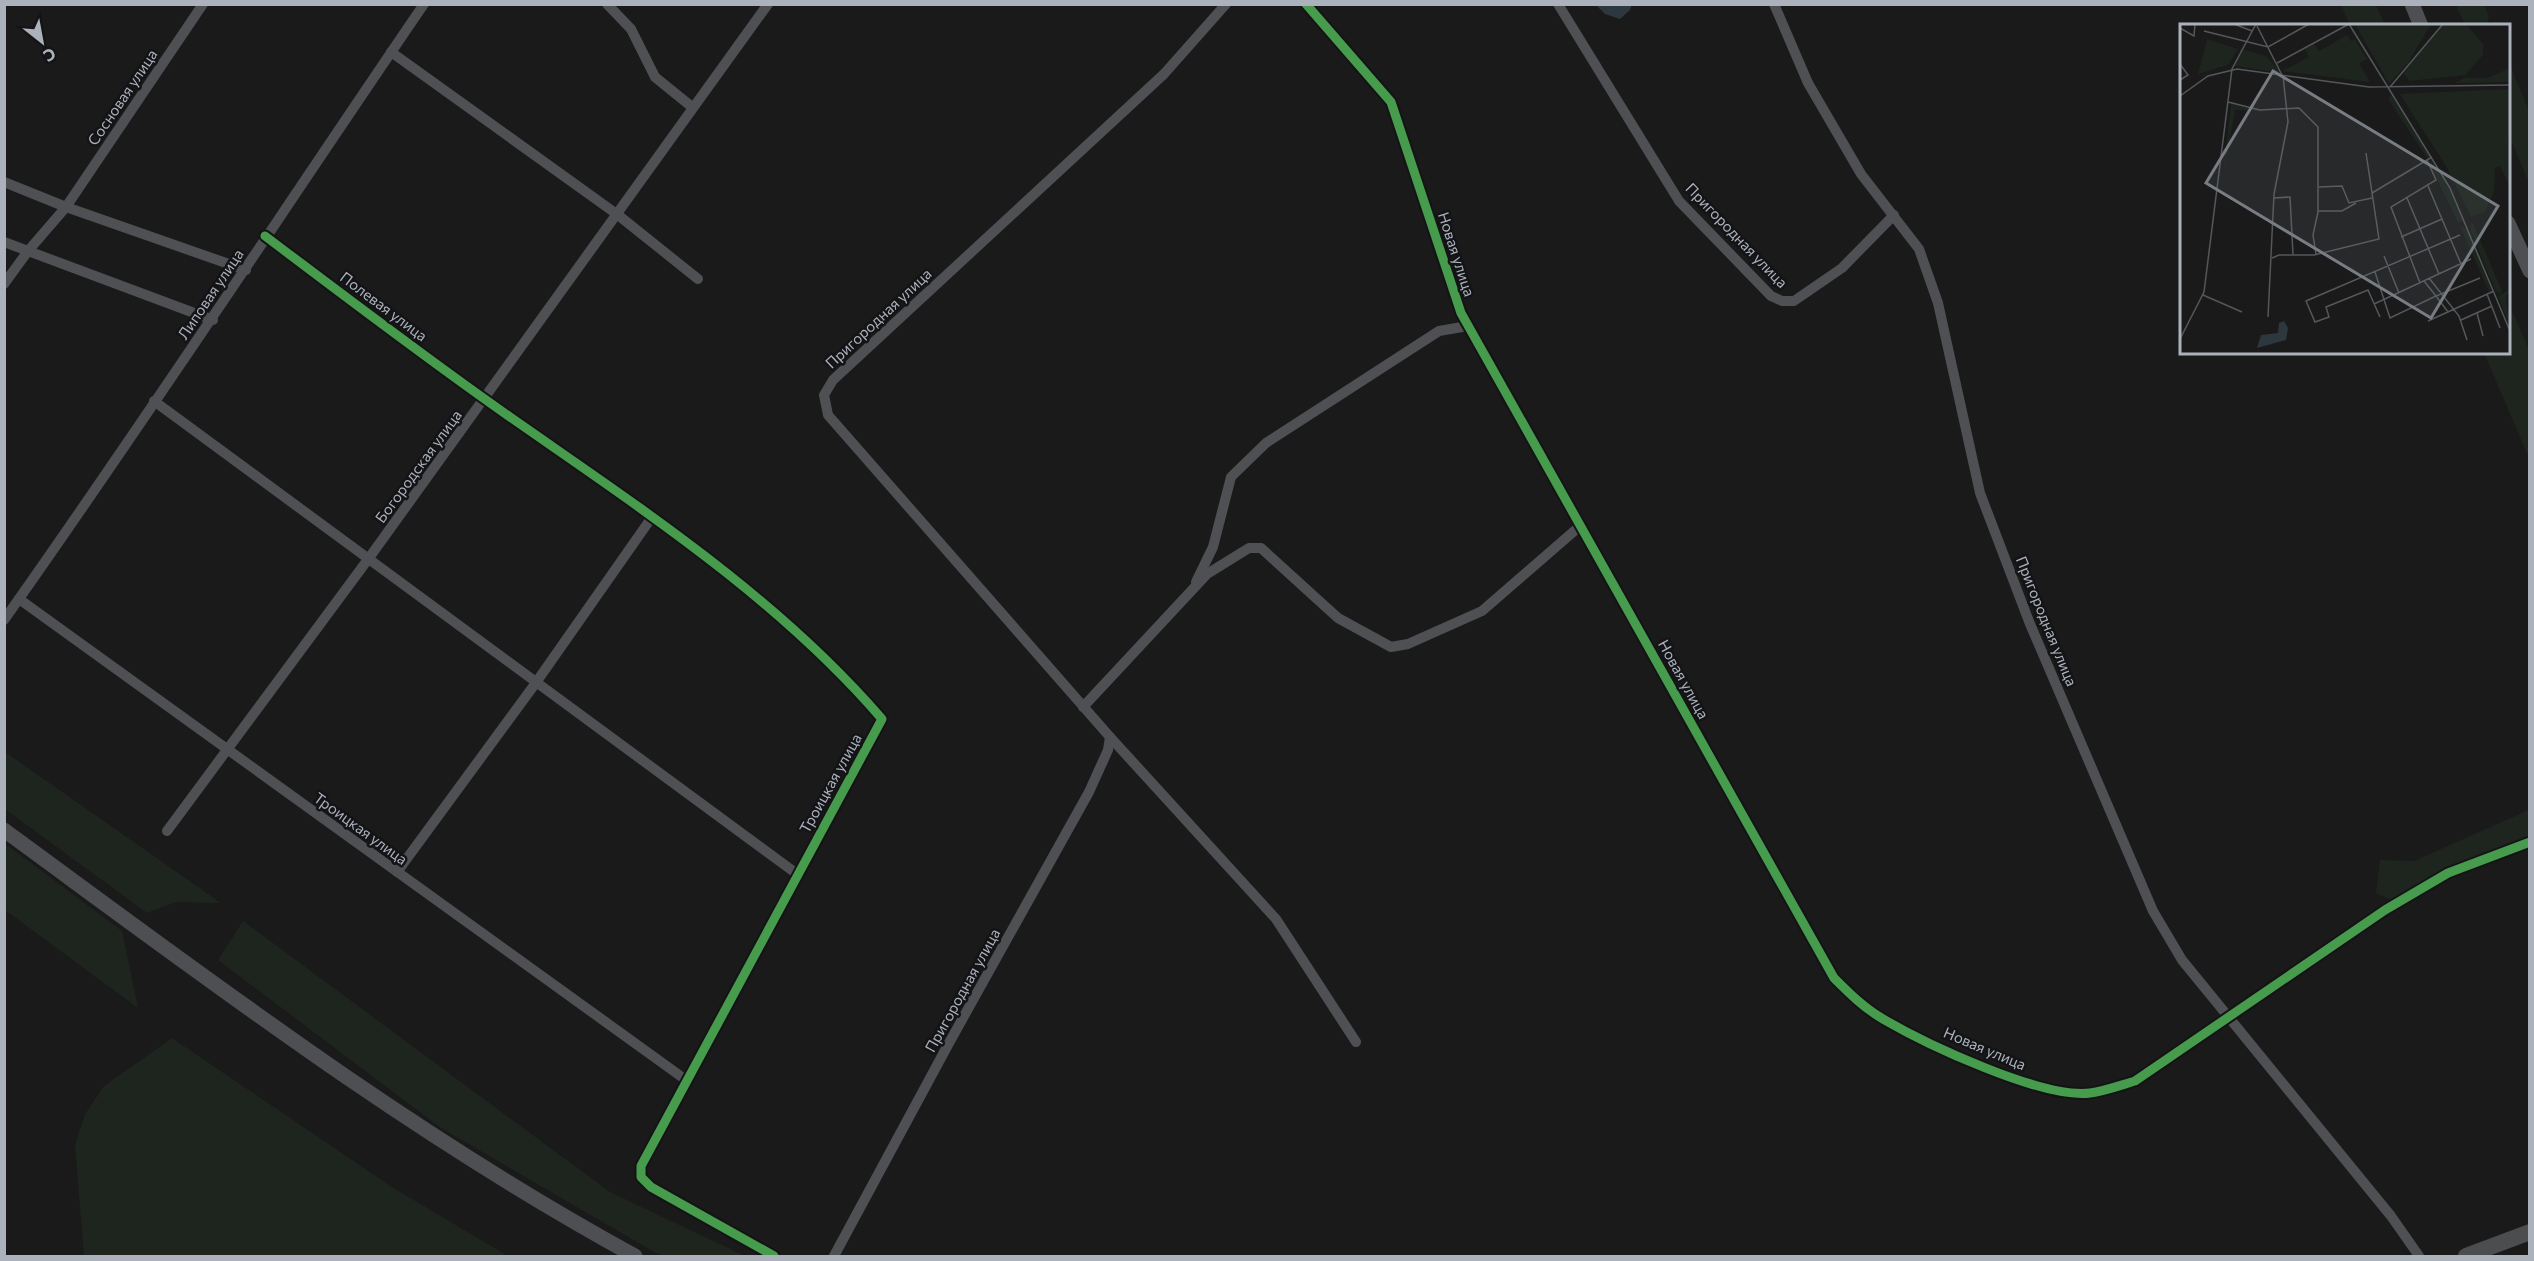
<svg xmlns="http://www.w3.org/2000/svg" width="2534" height="1261" font-family="Commissioner,sans-serif">
<style>
.green{fill:#1d251e}
.water{fill:#2c383d}
.lines{fill:none;stroke-linecap:round;stroke-linejoin:round}
.street{stroke:#4e5053;stroke-width:10}
.secondary{stroke:#4d4f52;stroke-width:15}
.primary{stroke:#4c4d4f;stroke-width:16}
.cycleway-casing{stroke:#141417;stroke-width:13}
.cycleway{stroke:#469c4c;stroke-width:9}
.labels{text-anchor:middle;dominant-baseline:central;stroke-width:5;stroke-linejoin:round;paint-order:stroke}
.street-label{font-size:15px;fill:#abb2bc;stroke:#141417}
.inset-road{fill:none;stroke:#54575b;stroke-width:1.5}
.view{fill:#787d83;fill-opacity:0.15;stroke:#787d83;stroke-width:3}
.inset-edge{fill:none;stroke:#abb2bc;stroke-width:3}
</style>
<rect width="100%" height="100%" fill="#1a1a1a"/>
<!-- green -->
<g class="green">
<polygon points="2341,5 2376,5 2385,25 2350,25"/>
<polygon points="2456,5 2484,5 2489,16 2487,25 2464,23"/>
<polygon points="2509,63 2529,111 2529,183 2509,135"/>
<polygon points="2509,304 2529,350 2529,458 2484,353 2508,352"/>
<polygon points="5,752 221,903 176,902 147,913 5,809"/>
<polygon points="2529,810 2529,840 2474,857 2391,900 2376,893 2380,860 2414,861"/>
<polygon points="4,843 122,931 138,1008 5,910"/>
<polygon points="243,921 610,1192 745,1256 663,1256 656,1253 441,1128 218,960"/>
<polygon points="172,1038 392,1187 508,1256 84,1256 75,1145 85,1114 104,1086"/>
</g>
<!-- water -->
<polygon class="water" points="1596,5 1632,5 1630,10 1620,19 1605,14"/>
<g class="lines">
<!-- street -->
<g class="street">
<polyline points="203,4 66,207 246,270"/>
<polyline points="607,4 631,29 655,77 692,107"/>
<polyline points="1226,4 1164,74 833,380 824,395 828,415 1110,737 1276,919 1356,1042"/>
<path d="M 1306,4 L 1391,102 L 1461,313 L 1834,978 C 1849,993 1864,1008 1883,1019 C 1926,1044 2042,1099 2090,1093 C 2105,1091 2121,1085 2135,1081 L 2385,910 L 2448,873 L 2530,842"/>
<polyline points="1558,4 1679,201 1771,296 1782,301 1794,301 1842,268 1894,215"/>
<polyline points="1774,4 1808,83 1861,174 1919,249 1938,303 1980,493 2030,624 2153,911 2182,960 2391,1216 2419,1256"/>
<polyline points="391,52 618,215 698,279"/>
<polyline points="4,182 66,207 28,251 4,284"/>
<path d="M 265,236 C 346,297 427,359 510,417 C 640,508 777,597 882,719 L 641,1166 L 641,1177 L 651,1187 L 774,1256"/>
<polyline points="4,242 213,320"/>
<polyline points="154,401 797,874"/>
<polyline points="1196,582 1213,547 1231,477 1266,443 1439,331 1468,326"/>
<polyline points="19,599 686,1080"/>
<path d="M 4,620 C 148,417 284,209 424,4"/>
<polyline points="1083,707 1207,574 1249,548 1261,548 1338,618 1391,647 1408,644 1482,611 1580,526"/>
<polyline points="167,831 369,558 768,4"/>
<polyline points="397,872 535,684 652,517"/>
<polyline points="834,1256 949,1043 1089,792 1108,750 1110,737"/>
</g>
<!-- secondary -->
<g class="secondary">
<polyline points="2412,4 2421,26"/>
<polyline points="2508,223 2530,271"/>
<path d="M 4,830 C 209,980 411,1134 635,1256"/>
</g>
<!-- primary -->
<polyline class="primary" points="2466,1256 2530,1232"/>
<!-- cycleway casing -->
<g class="cycleway-casing">
<g id="cycleway">
<path d="M 1306,4 L 1391,102 L 1461,313 L 1834,978 C 1849,993 1864,1008 1883,1019 C 1926,1044 2042,1099 2090,1093 C 2105,1091 2121,1085 2135,1081 L 2385,910 L 2448,873 L 2530,842"/>
<path d="M 265,236 C 346,297 427,359 510,417 C 640,508 777,597 882,719 L 641,1166 L 641,1177 L 651,1187 L 774,1256"/>
</g>
</g>
<!-- cycleway -->
<use href="#cycleway" class="cycleway"/>
</g>
<g class="labels">
<!-- street labels -->
<g class="street-label">
<text transform="translate(122 97) rotate(-56)">Сосновая улица</text>
<text transform="translate(1737 235) rotate(46)">Пригородная улица</text>
<text transform="translate(1457 254) rotate(72)">Новая улица</text>
<text transform="translate(210 294) rotate(-56)">Липовая улица</text>
<text transform="translate(384 306) rotate(37)">Полевая улица</text>
<text transform="translate(878 318) rotate(-43)">Пригородная улица</text>
<text transform="translate(418 466) rotate(-54)">Богородская улица</text>
<text transform="translate(2047 621) rotate(68)">Пригородная улица</text>
<text transform="translate(1684 679) rotate(61)">Новая улица</text>
<text transform="translate(830 783) rotate(-61)">Троицкая улица</text>
<text transform="translate(361 828) rotate(36)">Троицкая улица</text>
<text transform="translate(962 990) rotate(-61)">Пригородная улица</text>
<text transform="translate(1985 1048) rotate(23)">Новая улица</text>
</g>
</g>
<!-- overview -->
<g transform="translate(2180 24)">
<rect width="330" height="330" fill="#1a1a1a"/>
<path d="M 175,0 L 251,0 L 228,39 L 209,60 ZM 264,0 L 286,0 L 303,20 L 303,31 L 285,51 L 230,57 L 223,49 ZM 167,11 L 171,17 L 175,15 L 187,35 L 179,39 L 190,58 L 102,47 L 129,33 L 125,25 L 134,20 L 139,27 ZM 27,15 L 58,25 L 48,41 L 18,50 ZM 61,25 L 86,32 L 101,49 L 55,42 ZM 330,44 L 330,58 L 275,59 L 284,54 L 307,54 ZM 330,65 L 330,162 L 320,142 L 315,144 L 314,168 L 305,188 L 291,193 L 267,144 L 220,70 ZM 212,71 L 250,133 L 247,134 L 208,75 ZM 51,80 L 88,88 L 55,86 L 43,155 ZM 252,136 L 272,170 L 283,197 L 278,199 L 248,137 ZM 292,197 L 322,267 L 320,270 L 315,266 L 290,205 ZM 280,202 L 287,205 L 312,266 L 309,268 ZM 330,265 L 326,275 L 330,303 L 318,272 Z" fill="#1d251e"/>
<path d="M 104,297 L 108,304 L 106,316 L 77,324 L 81,311 L 98,309 L 99,299 Z" fill="#2c383d"/>
<path class="inset-road" d="M 54,0 L 72,7M 169,0 L 270,164 L 330,307M 77,2 L 102,51M 0,4 L 14,12 L 15,0M 24,7 L 88,23 L 129,0M 97,39 L 169,0M 0,40 L 8,51 L 0,56M 210,63 L 263,0M 0,72 L 28,52 L 57,45 L 189,63 L 330,61M 48,78 L 80,86 L 119,84 L 138,103 L 138,188 L 133,211 L 136,230M 248,162 L 281,240M 139,163 L 162,162 L 169,179 L 192,174M 192,169 L 252,133M 94,174 L 110,173 L 113,230M 227,174 L 259,250M 138,187 L 162,187 L 176,179M 221,213 L 262,195M 204,232 L 219,269M 92,234 L 99,231 L 134,231 L 199,215 L 186,129M 195,248 L 210,294 L 256,272 L 244,257M 249,254 L 279,292 L 287,316M 240,259 L 211,183 L 256,156 L 247,136M 307,270 L 320,304M 23,271 L 62,288M 194,280 L 291,235M 268,288 L 256,272 L 300,254M 297,289 L 303,312M 88,293 L 94,170 L 108,98 L 103,52M 200,293 L 188,266 L 146,283 L 149,293 L 135,298 L 126,277 L 280,211M 281,296 L 312,282M 248,297 L 314,267M 0,315 L 24,268 L 52,45 L 76,0"/>
<path class="view" d="M 93,47 L 318,182 L 251,294 L 26,159 Z"/>
<rect width="330" height="330" class="inset-edge"/>
</g>
<!-- border -->
<rect width="2534" height="1261" fill="none" stroke="#abb2bc" stroke-width="12"/>
<!-- north arrow -->
<g transform="translate(42 42) rotate(149)" stroke="#141417" stroke-width="4.5" paint-order="stroke">
<path d="M0-4.5L10 22L0 15L-10 22Z" fill="#abb2bc"/>
<text y="-9" font-size="16" font-weight="bold" text-anchor="middle" fill="#abb2bc">С</text>
</g>
</svg>
